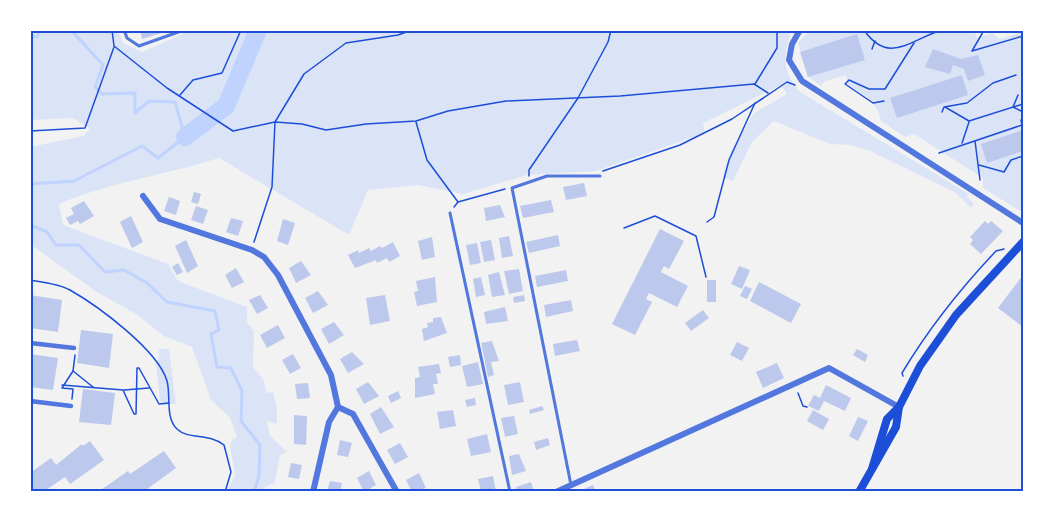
<svg xmlns="http://www.w3.org/2000/svg" width="1053" height="522" font-family="'Work Sans',sans-serif">
<style>
.green{fill:#dbe4f7}
.lines{fill:none;stroke-linecap:round;stroke-linejoin:round}
.stream{stroke:#bfd3fe;stroke-width:3}
.river{stroke:#bfd3fe;stroke-width:18}
.building{fill:#bdc9ec}
.path{stroke:#1d4ed8;stroke-width:1.5}
.service{stroke:#5277de;stroke-width:3}
.pedestrian{stroke:#5277de;stroke-width:4.5}
.minor{stroke:#5277de;stroke-width:6}
.secondary{stroke:#1d4ed8;stroke-width:8}
.neatline{fill:none;stroke:#1d4ed8;stroke-width:2}
</style>
<rect width="100%" height="100%" fill="#f2f2f2"/>
<!-- green -->
<g class="green">
<path d="M 30,30 L 118,30 L 123,43 L 142,52 L 191,30 L 792,30 C 783,56 781,70 800,92 L 969,194 L 967,197 L 974,203 L 971,208 L 956,193 L 868,150 L 850,145 L 830,144 L 774,121 L 752,142 L 733,181 L 723,177 L 731,151 L 754,113 L 787,94 L 781,85 L 703,123 L 705,133 L 596,171 L 527,175 L 463,194 L 418,185 L 368,190 L 349,235 L 219,158 C 166,175 110,182 59,204 L 63,225 L 168,264 L 178,281 L 247,307 L 247,322 L 254,331 L 253,367 L 263,379 L 267,393 L 273,392 L 277,407 L 277,424 L 267,421 L 270,436 L 287,452 L 280,455 L 275,483 L 265,487 L 265,492 L 226,492 L 235,475 L 230,446 L 232,440 L 237,437 L 230,418 L 211,400 L 192,347 L 164,336 L 136,314 L 97,292 L 30,244 L 30,147 L 83,136 L 90,129 L 73,118 L 31,120 Z"/>
<path d="M 810,30 L 958,30 L 974,31 L 977,38 L 992,33 L 999,39 L 1023,32 L 1023,210 L 1020,211 L 983,188 L 983,178 L 914,134 L 905,137 L 881,121 C 877,101 864,95 847,84 L 846,75 L 825,81 L 821,86 L 808,77 L 798,43 Z"/>
<polygon points="158,349 169,349 176,404 164,405 160,401 156,364 159,356"/>
</g>
<g class="lines">
<!-- stream -->
<g class="stream">
<polyline points="30,35 37,37 40,30"/>
<polyline points="30,184 74,181 142,146 158,158 185,137 175,102 149,101 135,113 135,93 102,94 95,87 103,65 71,30"/>
<polyline points="30,225 47,232 56,245 79,245 105,272 124,270 147,283 167,302 215,311 219,330 211,334 217,367 231,368 242,391 241,421 260,445 259,476 254,492"/>
</g>
<!-- river -->
<polyline class="river" points="185,137 226,106 258,30"/>
</g>
<!-- building -->
<g class="building">
<polygon points="140,30 168,30 168,31 142,39"/>
<polygon points="857,34 865,60 808,77 800,52"/>
<polygon points="933,49 961,59 978,55 985,75 968,81 964,69 953,65 950,74 925,67"/>
<polygon points="962,75 968,95 897,118 890,98"/>
<polygon points="1023,130 1023,151 987,163 981,144"/>
<polygon points="584,183 587,196 566,200 563,187"/>
<polygon points="194,192 201,194 198,204 191,202"/>
<polygon points="169,197 180,201 176,215 164,211"/>
<polygon points="551,200 554,212 523,218 520,206"/>
<polygon points="84,201 94,216 80,224 78,221 70,225 66,218 74,214 71,208"/>
<polygon points="500,205 505,217 486,221 484,208"/>
<polygon points="196,206 208,210 203,224 191,220"/>
<polygon points="131,216 143,242 132,248 120,222"/>
<polygon points="231,218 243,221 238,236 226,232"/>
<polygon points="283,219 295,223 288,245 277,241"/>
<polygon points="985,221 988,224 991,221 1003,231 981,254 970,244 973,240 970,237"/>
<polygon points="660,229 684,241 669,269 664,266 661,272 688,286 677,307 649,293 646,299 652,302 635,335 612,324"/>
<polygon points="558,235 560,246 529,253 526,242"/>
<polygon points="509,236 513,256 502,258 499,238"/>
<polygon points="432,237 435,257 422,260 418,241"/>
<polygon points="186,240 198,266 187,273 175,246"/>
<polygon points="491,240 495,260 484,262 480,242"/>
<polygon points="393,242 400,256 389,262 387,258 377,263 376,260 355,268 348,255 358,250 359,253 369,248 371,251 380,246 382,248"/>
<polygon points="477,243 481,263 470,265 466,245"/>
<polygon points="301,261 311,275 296,283 289,268"/>
<polygon points="178,263 183,272 177,275 172,267"/>
<polygon points="739,266 750,270 742,289 731,284"/>
<polygon points="236,268 244,282 232,288 225,275"/>
<polygon points="519,269 523,291 509,294 504,271"/>
<polygon points="566,270 568,281 537,287 535,276"/>
<polygon points="499,272 505,295 492,297 488,275"/>
<polygon points="1023,275 1023,327 998,308"/>
<polygon points="435,277 437,302 417,306 414,292 418,291 416,281"/>
<polygon points="481,277 485,295 476,297 473,279"/>
<rect x="707" y="280" width="9" height="22"/>
<polygon points="759,282 801,304 791,323 750,301"/>
<polygon points="745,286 752,289 747,299 740,296"/>
<polygon points="318,291 328,305 313,313 305,298"/>
<polygon points="30,295 62,300 58,332 30,328"/>
<polygon points="260,295 268,308 257,314 249,300"/>
<polygon points="385,295 390,321 370,325 366,298"/>
<polygon points="524,295 525,301 514,303 513,297"/>
<polygon points="571,300 573,311 546,317 544,305"/>
<polygon points="505,307 508,321 486,324 484,312"/>
<polygon points="703,310 709,318 691,331 685,323"/>
<polygon points="441,317 447,333 424,341 422,329 428,327 427,323 433,322 433,318"/>
<polygon points="334,322 344,335 329,344 321,329"/>
<polygon points="278,325 285,338 267,348 260,335"/>
<polygon points="81,330 113,334 109,368 77,363"/>
<polygon points="577,340 580,351 555,356 553,344"/>
<polygon points="492,341 499,361 491,362 494,375 488,377 481,343"/>
<polygon points="737,342 749,348 742,361 730,355"/>
<polygon points="857,349 868,355 865,362 853,355"/>
<polygon points="352,352 364,364 348,373 340,359"/>
<polygon points="30,354 58,358 53,390 30,387"/>
<polygon points="293,354 301,368 290,374 282,360"/>
<polygon points="460,355 461,365 450,367 448,357"/>
<polygon points="478,362 483,384 467,387 462,366"/>
<polygon points="777,363 784,378 763,388 756,372"/>
<polygon points="439,364 441,373 436,374 438,384 433,384 435,394 415,398 415,378 420,377 418,367"/>
<polygon points="368,382 379,396 364,404 356,389"/>
<polygon points="520,382 524,402 508,405 504,385"/>
<polygon points="308,383 310,398 297,399 295,384"/>
<polygon points="826,385 851,398 845,411 824,401 819,411 808,406 814,395 820,398"/>
<polygon points="83,389 115,393 111,425 79,422"/>
<polygon points="398,391 401,398 391,403 388,396"/>
<polygon points="475,398 476,405 467,407 465,400"/>
<polygon points="542,406 544,410 530,414 529,410"/>
<polygon points="381,407 394,427 380,434 370,414"/>
<polygon points="453,410 456,426 440,429 437,412"/>
<polygon points="813,410 829,419 823,430 807,421"/>
<polygon points="294,415 307,416 306,445 294,444"/>
<polygon points="514,416 518,434 505,437 501,418"/>
<polygon points="858,417 868,421 858,441 849,436"/>
<polygon points="487,434 491,452 471,456 467,439"/>
<polygon points="548,438 550,445 536,450 534,442"/>
<polygon points="340,440 352,443 348,457 337,455"/>
<polygon points="90,441 104,460 70,484 65,477 43,492 30,492 30,473 51,458 56,465 82,444 83,446"/>
<polygon points="400,443 408,457 395,464 387,450"/>
<polygon points="164,451 176,468 143,492 141,489 137,492 98,492 128,471 130,474"/>
<polygon points="519,454 526,471 512,475 509,456"/>
<polygon points="291,463 302,465 299,479 288,477"/>
<polygon points="369,471 376,485 364,492 357,478"/>
<polygon points="419,473 426,488 412,492 406,480"/>
<polygon points="493,476 496,492 481,492 478,479"/>
<polygon points="330,481 342,483 340,492 327,492"/>
<polygon points="531,482 534,492 517,492 516,487"/>
<polygon points="593,485 596,492 577,492"/>
</g>
<g class="lines">
<!-- path -->
<g class="path">
<polyline points="112,30 114,46 167,88 233,131 275,122 302,124 326,130 366,124 416,121 448,111 506,101 620,96 754,84 768,93"/>
<path d="M 864,30 C 889,66 911,39 942,30"/>
<polyline points="983,32 972,51 1023,36"/>
<polyline points="872,49 875,41"/>
<polyline points="755,84 777,48 777,30"/>
<polyline points="180,95 193,80 222,73 241,30"/>
<polyline points="1018,95 1013,107 1023,112"/>
<polyline points="884,101 873,103 845,84 849,80 869,89 885,89 914,43"/>
<polyline points="945,107 969,121 1023,104"/>
<polyline points="942,112 944,107 967,103 993,83 1016,75"/>
<polyline points="416,122 427,160 458,202"/>
<polyline points="30,131 85,128 114,47"/>
<polyline points="975,141 980,180"/>
<polyline points="962,143 969,122"/>
<polyline points="939,153 1022,125 1021,120 1023,119"/>
<polyline points="979,165 1004,172 1011,160 1023,156"/>
<polyline points="603,171 680,145 732,119 787,82 795,85"/>
<polyline points="529,176 529,170 578,98 608,42 611,30"/>
<polyline points="454,207 458,202 505,189"/>
<polyline points="707,222 714,217 729,160 755,103"/>
<polyline points="624,228 655,216 696,236 706,277"/>
<polyline points="254,242 272,187 275,122 304,74 346,43 398,35 412,30"/>
<path d="M 30,280 C 42,282 60,284 70,290 C 98,306 158,350 167,381 C 171,395 165,418 177,429 C 188,440 210,433 224,445 L 231,472 L 225,492"/>
<polyline points="73,371 75,355"/>
<path d="M 903,376 L 902,373 C 929,328 960,289 996,251 L 1004,249"/>
<polyline points="62,385 123,390 134,414 136,414 137,368 139,368 159,404 169,403"/>
<polyline points="124,390 149,388"/>
<polyline points="798,393 803,406 807,407"/>
<polyline points="72,399 73,389 62,388 73,371 93,387"/>
</g>
<!-- service -->
<g class="service">
<polyline points="124,30 127,38 139,46 184,30"/>
<polyline points="450,213 510,492"/>
<polyline points="571,485 512,188 547,176 600,176"/>
</g>
<!-- pedestrian -->
<g class="pedestrian">
<polyline points="30,343 74,348"/>
<polyline points="30,401 71,406"/>
</g>
<!-- minor -->
<g class="minor">
<polyline points="800,30 792,44 789,60 802,81 1023,223"/>
<polyline points="143,196 160,219 252,250 264,257 278,275 331,375 338,407 329,422 313,492"/>
<polyline points="338,407 353,414 397,492"/>
<polyline points="556,492 829,368 899,407"/>
</g>
<!-- secondary -->
<g class="secondary">
<polyline points="872,469 887,419 899,407 920,366 956,315 1023,242"/>
<polyline points="859,492 896,427 899,407"/>
</g>
</g>
<!-- border -->
<rect width="1053" height="522" fill="none" stroke="#ffffff" stroke-width="63"/>
<rect x="32" y="32" width="990" height="458" class="neatline"/>
</svg>
